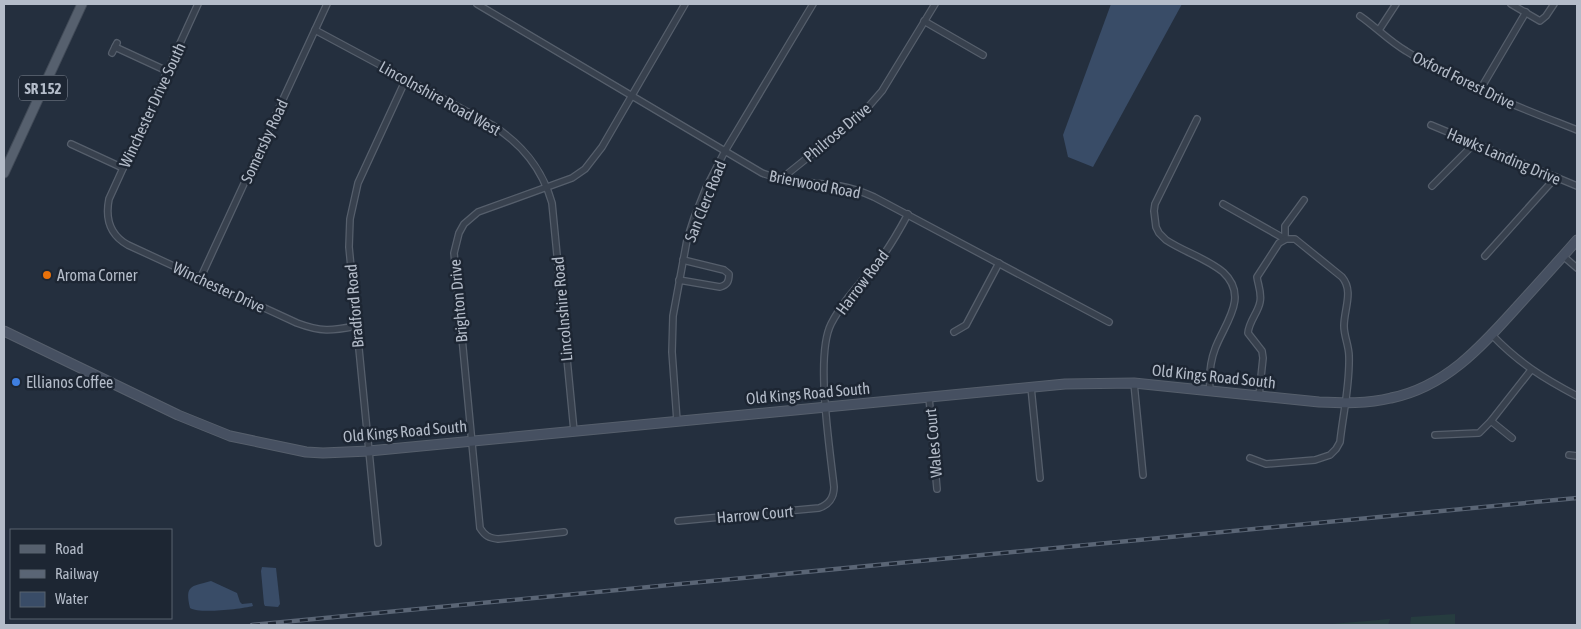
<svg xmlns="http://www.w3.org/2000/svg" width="1581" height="629" font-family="'Asap Condensed',sans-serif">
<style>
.green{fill:#263c3f}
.water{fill:#394c67}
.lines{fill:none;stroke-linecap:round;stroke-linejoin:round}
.street-casing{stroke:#565f6c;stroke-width:8}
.secondary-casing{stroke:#565f6c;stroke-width:11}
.primary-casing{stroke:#414a57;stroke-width:11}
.street{stroke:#38414e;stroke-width:5.5}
.secondary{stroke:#465061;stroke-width:9}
.primary{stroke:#56606e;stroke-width:9}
.rail-casing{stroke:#5a6575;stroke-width:4.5}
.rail{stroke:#1d2633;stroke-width:2.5;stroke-dasharray:8;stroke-linecap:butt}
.food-dot{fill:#e8710a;stroke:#1d2633;stroke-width:2}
.shop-dot{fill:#3f7fe0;stroke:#1d2633;stroke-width:2}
.labels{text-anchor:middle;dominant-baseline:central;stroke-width:5;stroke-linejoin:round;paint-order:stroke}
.shield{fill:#1d2633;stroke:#878f9c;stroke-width:1}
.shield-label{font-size:15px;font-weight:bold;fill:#b4bcc9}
.street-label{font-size:16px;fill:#b4bcc9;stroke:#1d2633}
.poi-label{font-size:16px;fill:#b4bcc9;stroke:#1d2633;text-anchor:start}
</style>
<rect width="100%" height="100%" fill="#242f3e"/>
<!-- green -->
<g class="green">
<polygon points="1455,614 1455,625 1410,625 1411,617"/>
<polygon points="1390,619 1388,625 1320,625"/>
</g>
<!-- water -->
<g class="water">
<polygon points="1111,4 1182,4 1093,167 1068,157 1063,135"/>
<polygon points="262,567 276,568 280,604 278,607 265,606 264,604 261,571"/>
<path d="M 211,581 L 237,593 L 240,602 L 242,604 L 252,603 L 253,606 C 241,609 199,614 190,608 C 185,585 190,587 211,581 Z"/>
</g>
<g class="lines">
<!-- street casing -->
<g class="street-casing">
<g id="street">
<path d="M 198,4 L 109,199 C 105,219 110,235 128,245 L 297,323 C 321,332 331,331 356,326"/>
<path d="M 477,4 L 762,173 C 788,183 814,182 840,186 C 852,188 863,192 874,197 L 1109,322"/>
<polyline points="1511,4 1540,21 1546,16 1554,4"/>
<path d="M 1360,16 C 1376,27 1389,41 1406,51 C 1459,85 1519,107 1577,130"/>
<polyline points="924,21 983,55"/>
<path d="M 315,30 L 492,125 C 522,144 542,168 552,203 L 574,431"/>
<polyline points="1379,30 1396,4"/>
<polyline points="115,47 167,71"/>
<polyline points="112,53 117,43"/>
<polyline points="1480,90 1526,12"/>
<path d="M 1197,119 L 1155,204 L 1154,211 L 1156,227 L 1159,233 L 1166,240 C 1184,252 1206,258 1223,272 C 1250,297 1224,324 1215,349 C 1210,362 1209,377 1210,391"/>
<polyline points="1431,125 1577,186"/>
<polyline points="71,144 123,168"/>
<polyline points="781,179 862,114 882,91 935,4"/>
<polyline points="1432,186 1474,144"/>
<polyline points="1223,204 1285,239"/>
<polyline points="1285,239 1285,226 1304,200"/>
<polyline points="1485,256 1556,177"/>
<polyline points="1563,256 1577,268"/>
<polyline points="200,279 327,4"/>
<path d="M 679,280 L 720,287 C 727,285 729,282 729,274 L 724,270 L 683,260"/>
<polyline points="954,332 966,325 999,263"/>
<path d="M 1492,335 C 1519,363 1543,378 1577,396"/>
<polyline points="1134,383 1143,475"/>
<polyline points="1031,387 1040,478"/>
<polyline points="929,397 937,489"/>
<polyline points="677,421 672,352 673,316 687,240 694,218 706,188 725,151 813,4"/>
<polyline points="1491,421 1512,438"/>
<polyline points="1435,435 1479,433 1491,421 1531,370"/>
<polyline points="1569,455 1577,456"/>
<path d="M 1250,458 L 1266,464 L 1315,460 L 1330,455 L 1336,449 L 1340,442 C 1343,414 1350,385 1349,356 C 1349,346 1344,336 1344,326 C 1344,309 1354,291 1342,277 L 1295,239 L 1286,239 L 1279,243 L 1257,277 C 1258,285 1262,293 1260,302 C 1258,313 1249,321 1248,333 L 1262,351 L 1263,358 L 1259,396"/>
<path d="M 678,521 L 819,508 C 828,505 834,498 834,487 C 830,449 815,356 831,324 C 844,299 864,279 882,257 C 892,243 900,229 908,214"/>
<path d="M 564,532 L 498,539 C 489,538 485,536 480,528 L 454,253 L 459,233 L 464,224 L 478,212 L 572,178 L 585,169 L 602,147 L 685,4"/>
<polyline points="378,543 349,247 350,219 358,183 406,79"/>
</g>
</g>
<!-- secondary casing -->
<g class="secondary-casing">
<path id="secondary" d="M 4,331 L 178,415 L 230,436 L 306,452 L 323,453 L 369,451 L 1065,384 L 1134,383 L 1319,402 C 1343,403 1367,404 1391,398 C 1445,387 1480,348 1516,308 C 1536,286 1557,263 1577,240"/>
</g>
<!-- primary casing -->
<g class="primary-casing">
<polyline id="primary" points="4,173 82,4"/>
</g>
<!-- street -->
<use href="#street" class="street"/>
<!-- secondary -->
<use href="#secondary" class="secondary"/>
<!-- primary -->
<use href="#primary" class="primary"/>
<!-- rail casing -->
<g class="rail-casing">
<polyline id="rail" points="252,625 1577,498"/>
</g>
<!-- rail -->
<use href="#rail" class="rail"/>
</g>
<!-- markers -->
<circle class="food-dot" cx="47" cy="275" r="5"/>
<circle class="shop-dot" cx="16" cy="382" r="5"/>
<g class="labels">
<!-- shield labels -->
<rect class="shield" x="19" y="75.5" width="48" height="25" rx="4"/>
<g class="shield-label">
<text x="43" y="88">SR 152</text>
</g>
<!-- street labels -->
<g class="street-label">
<text transform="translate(1464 80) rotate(26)">Oxford Forest Drive</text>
<text transform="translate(440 98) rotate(29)">Lincolnshire Road West</text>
<text transform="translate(152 105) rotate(-65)">Winchester Drive South</text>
<text transform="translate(837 132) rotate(-40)">Philrose Drive</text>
<text transform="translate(264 141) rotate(-65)">Somersby Road</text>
<text transform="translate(1504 156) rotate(23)">Hawks Landing Drive</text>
<text transform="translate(815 184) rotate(11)">Brierwood Road</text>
<text transform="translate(705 201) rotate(-68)">San Clerc Road</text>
<text transform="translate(862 282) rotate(-53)">Harrow Road</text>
<text transform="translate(219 287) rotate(25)">Winchester Drive</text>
<text transform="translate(458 301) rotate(-95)">Brighton Drive</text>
<text transform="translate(354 306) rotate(-95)">Bradford Road</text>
<text transform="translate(562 309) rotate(-95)">Lincolnshire Road</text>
<text transform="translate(1214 376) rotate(6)">Old Kings Road South</text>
<text transform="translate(808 393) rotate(-5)">Old Kings Road South</text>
<text transform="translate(405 431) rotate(-5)">Old Kings Road South</text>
<text transform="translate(933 443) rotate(-95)">Wales Court</text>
<text transform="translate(755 514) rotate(-5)">Harrow Court</text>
</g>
<!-- poi labels -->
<g class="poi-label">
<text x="57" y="275">Aroma Corner</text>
<text x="26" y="382">Ellianos Coffee</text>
</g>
</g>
<!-- border -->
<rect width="1581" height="629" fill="none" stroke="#b4bcc9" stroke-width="10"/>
<!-- legend -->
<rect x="10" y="529" width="162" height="90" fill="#1d2633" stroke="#59626f"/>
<rect x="20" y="545" width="25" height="8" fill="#56606e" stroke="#59626f"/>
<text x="55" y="554" font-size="15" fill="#b4bcc9">Road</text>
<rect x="20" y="570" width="25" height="8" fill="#5a6575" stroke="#59626f"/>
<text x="55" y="579" font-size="15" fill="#b4bcc9">Railway</text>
<rect x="20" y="592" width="25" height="15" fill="#394c67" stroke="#59626f"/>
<text x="55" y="604" font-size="15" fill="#b4bcc9">Water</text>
</svg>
